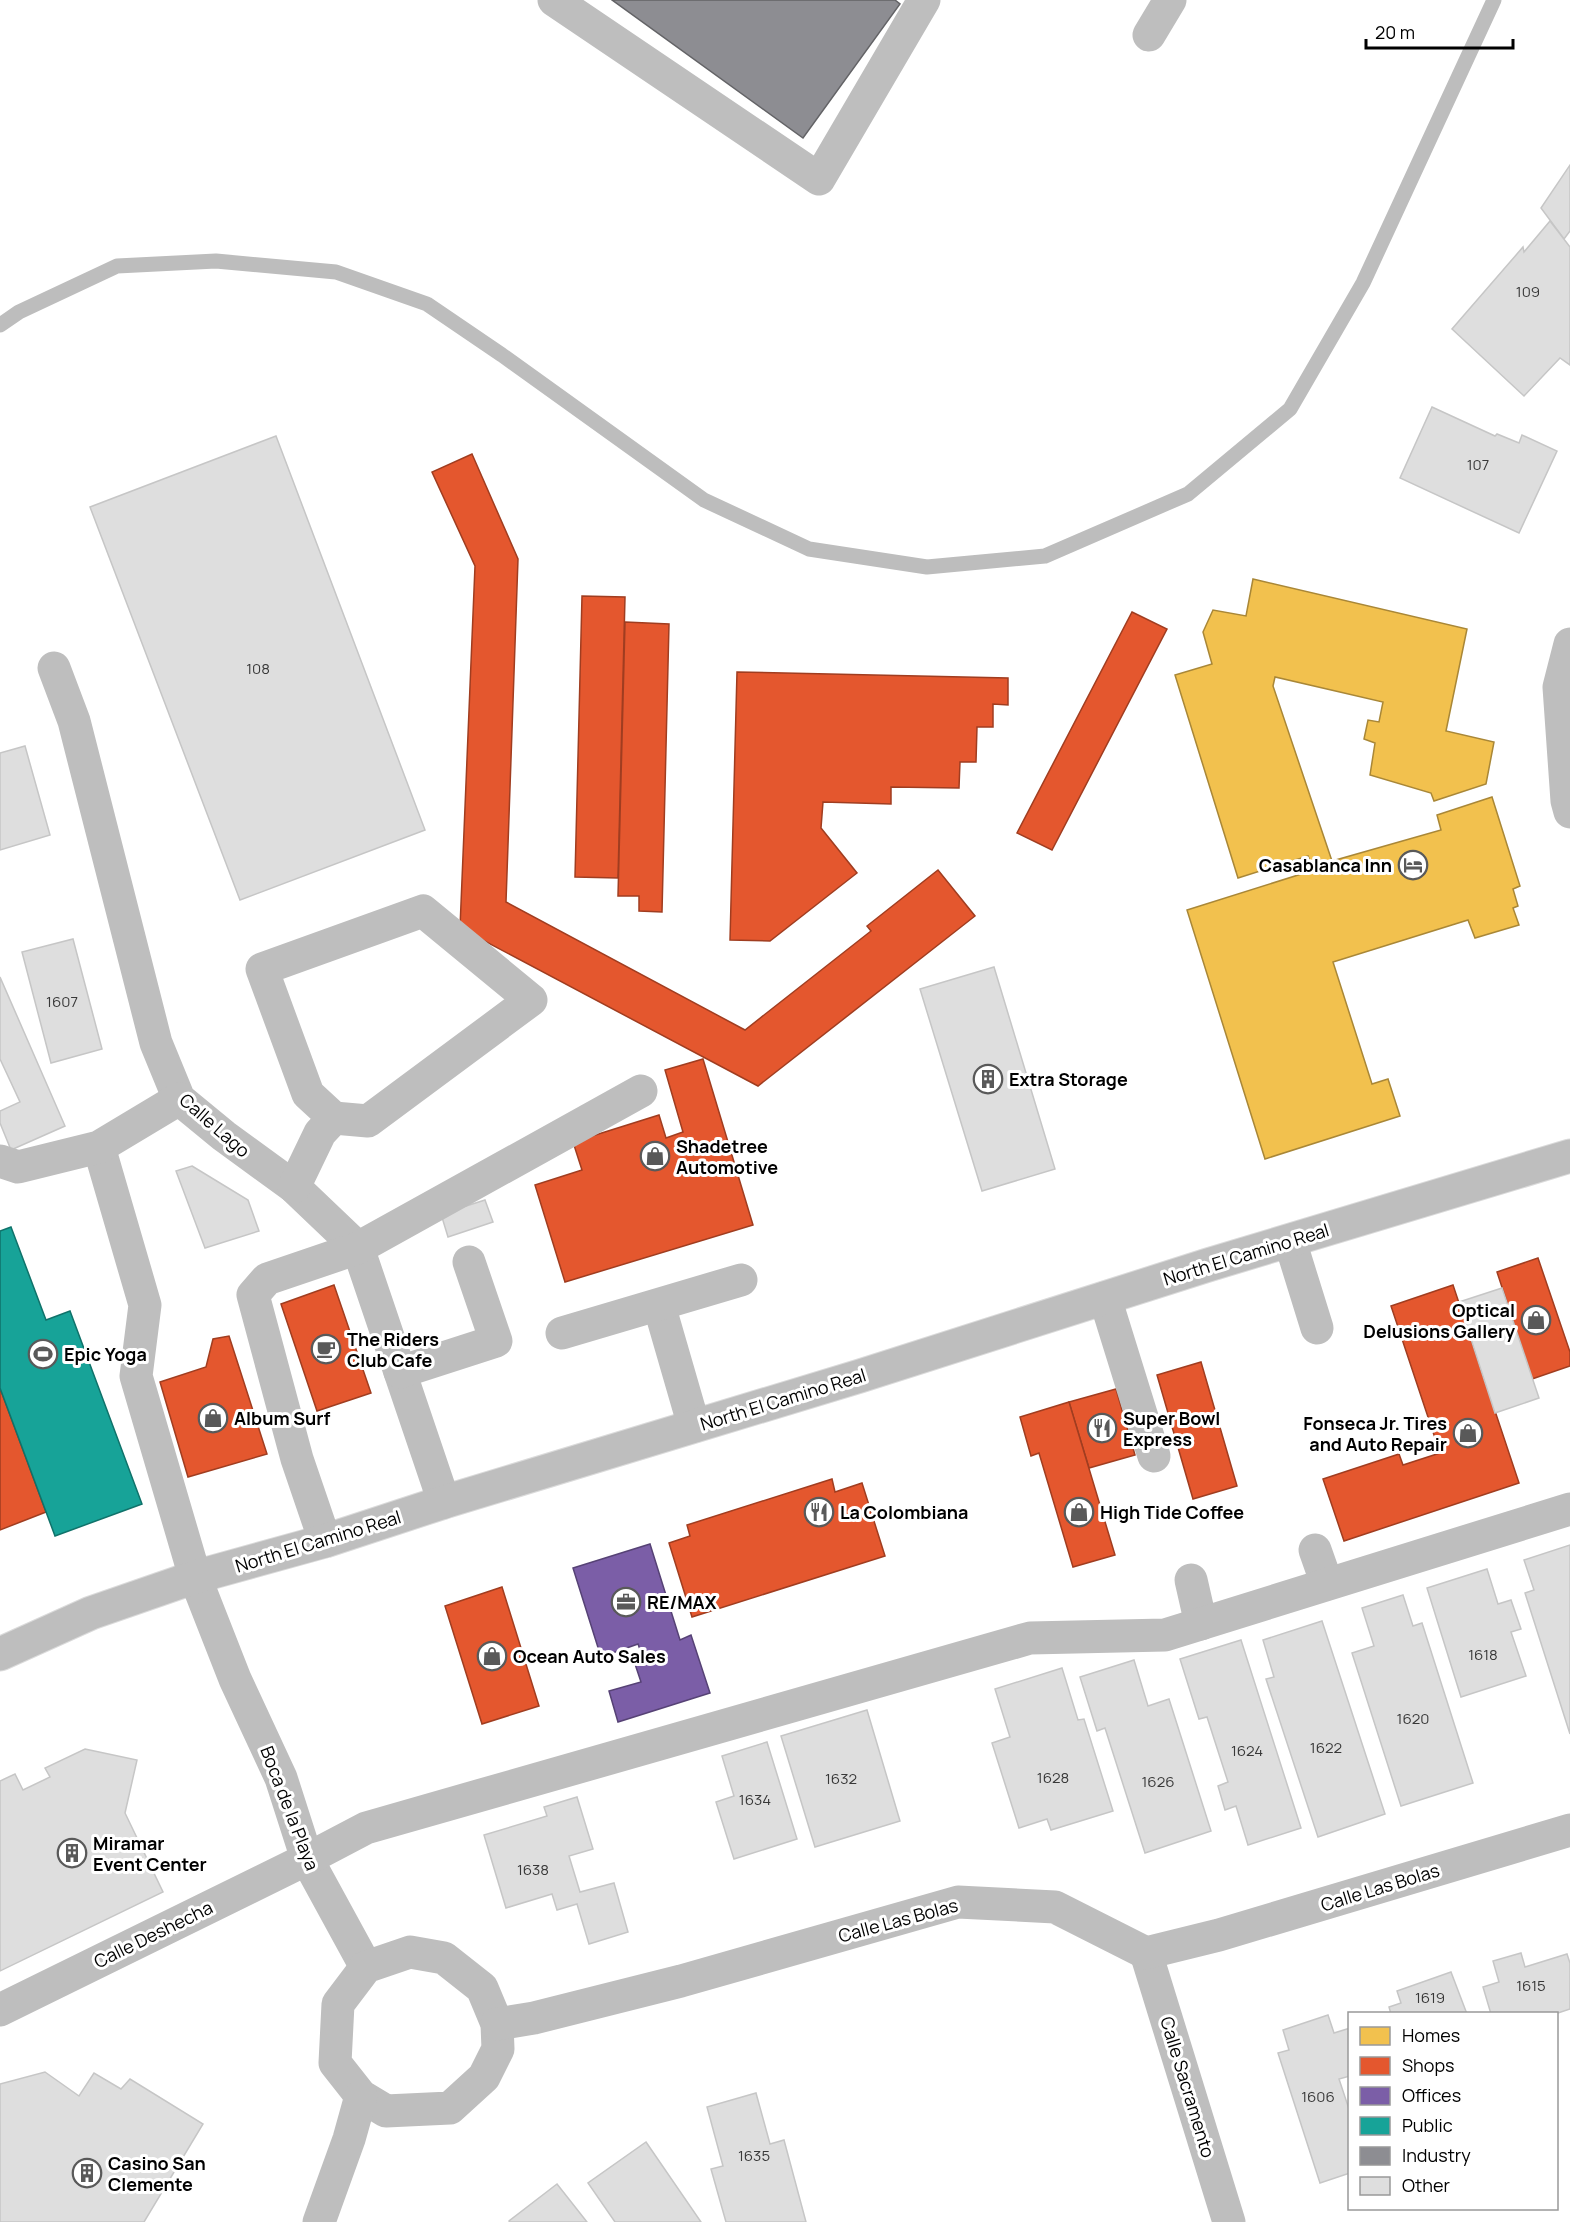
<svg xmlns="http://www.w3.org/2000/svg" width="1570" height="2222" font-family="Manrope,sans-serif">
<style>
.homes{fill:#f2c14e;stroke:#a98737;stroke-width:1.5}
.shops{fill:#e4572e;stroke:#a03d20;stroke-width:1.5}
.offices{fill:#7b5ea7;stroke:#564275;stroke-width:1.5}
.public{fill:#17a398;stroke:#10726a;stroke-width:1.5}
.industry{fill:#8d8d92;stroke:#636366;stroke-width:1.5}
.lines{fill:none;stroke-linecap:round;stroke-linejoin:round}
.stream{stroke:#bdbdbd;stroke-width:15}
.building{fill:#dedede;stroke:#c6c6c6;stroke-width:1.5}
.major-casing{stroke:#dbdbdb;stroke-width:35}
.minor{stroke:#bebebe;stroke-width:33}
.major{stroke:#bebebe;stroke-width:33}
.labels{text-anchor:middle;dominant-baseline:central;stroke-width:6;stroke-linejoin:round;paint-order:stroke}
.number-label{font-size:15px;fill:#383838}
.poi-label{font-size:18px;font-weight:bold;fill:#000;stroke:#fff;text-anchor:start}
.street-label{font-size:18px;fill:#000;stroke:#fff}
</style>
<rect width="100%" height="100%" fill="#fff"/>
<!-- homes -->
<polygon class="homes" points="1253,579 1467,629 1446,731 1494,742 1486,784 1434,801 1431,793 1370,775 1375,743 1364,739 1368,720 1379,722 1383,702 1275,677 1273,686 1332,861 1441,830 1437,815 1492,797 1520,886 1513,889 1518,906 1513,908 1519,925 1475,938 1468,920 1333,962 1372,1084 1388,1079 1400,1116 1265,1159 1187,910 1314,870 1308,856 1238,878 1175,675 1212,664 1203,632 1213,610 1246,616"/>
<!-- shops -->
<g class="shops">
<polygon points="472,454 518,559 506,902 745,1030 871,931 867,926 938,870 975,916 758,1086 460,928 475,566 432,472"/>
<polygon points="582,596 625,597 618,878 575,877"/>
<polygon points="1132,612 1167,629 1052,850 1017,833"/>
<polygon points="625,622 669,624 662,912 639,911 639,896 618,896"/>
<polygon points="737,672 1008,678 1008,705 993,704 993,727 977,727 976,762 960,762 959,788 891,787 891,804 823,802 821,828 857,873 770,941 730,940"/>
<polygon points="703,1059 753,1225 565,1282 535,1185 582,1170 573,1142 659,1115 666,1138 683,1132 665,1070"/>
<polygon points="1538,1258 1570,1352 1570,1366 1532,1379 1497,1272"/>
<polygon points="334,1285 371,1393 317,1411 281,1304"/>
<polygon points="1453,1285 1519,1483 1344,1541 1323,1479 1399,1454 1403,1465 1440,1453 1391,1306"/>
<polygon points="229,1336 267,1454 188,1477 160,1382 206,1367 213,1339"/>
<polygon points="1201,1362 1237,1486 1193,1499 1157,1375"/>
<polygon points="0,1388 46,1512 0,1530"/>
<polygon points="1116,1389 1135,1455 1089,1468 1069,1402"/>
<polygon points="1069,1402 1115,1555 1073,1567 1039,1453 1031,1456 1020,1417"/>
<polygon points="832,1479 835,1492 862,1483 885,1556 692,1617 669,1543 690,1536 687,1525"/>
<polygon points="502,1587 539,1706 482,1724 445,1606"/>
</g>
<!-- offices -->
<polygon class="offices" points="650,1544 680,1640 691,1635 710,1693 618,1722 609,1691 641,1682 633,1658 642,1655 638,1644 601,1657 573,1568"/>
<!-- public -->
<polygon class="public" points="11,1227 46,1320 70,1311 142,1504 55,1536 0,1388 0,1231"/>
<!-- industry -->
<polygon class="industry" points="612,0 895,0 900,4 803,138"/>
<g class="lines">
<!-- stream -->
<polyline class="stream" points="0,325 19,312 117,266 216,261 336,272 427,304 502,355 704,500 809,549 927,567 1045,556 1188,494 1290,409 1363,283 1494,0"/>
</g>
<!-- building -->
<g class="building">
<polygon points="1570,165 1570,231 1564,239 1541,208"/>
<polygon points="1550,221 1570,247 1570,365 1560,358 1524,396 1452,329 1523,247 1524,252"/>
<polygon points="1432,407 1495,436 1497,434 1519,443 1522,435 1557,451 1519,533 1400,478"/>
<polygon points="276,436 425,830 240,900 90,507"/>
<polygon points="25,746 50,835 0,850 0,753"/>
<polygon points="73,939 102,1049 51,1063 22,952"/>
<polygon points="994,967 1055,1169 982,1191 920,989"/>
<polygon points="0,977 65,1126 11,1150 0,1123 0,1111 20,1102 0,1059"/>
<polygon points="192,1166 248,1200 259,1231 205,1248 176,1171"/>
<polygon points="485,1200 493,1222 448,1237 441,1214"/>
<polygon points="1502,1288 1539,1398 1495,1413 1459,1302"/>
<polygon points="1570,1545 1570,1734 1525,1593 1534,1590 1524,1560"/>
<polygon points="1487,1569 1498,1604 1511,1600 1521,1629 1511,1632 1526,1676 1461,1697 1427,1588"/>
<polygon points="1403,1595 1413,1626 1422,1623 1473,1783 1401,1806 1352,1653 1374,1646 1362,1608"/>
<polygon points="1322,1621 1385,1814 1318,1837 1266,1679 1274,1677 1263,1640"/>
<polygon points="1241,1640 1301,1828 1248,1845 1236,1806 1225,1810 1218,1786 1228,1782 1207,1717 1199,1719 1180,1659"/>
<polygon points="1134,1660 1148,1706 1169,1699 1211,1831 1145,1853 1105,1728 1097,1731 1080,1677"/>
<polygon points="1062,1668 1078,1720 1084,1719 1113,1811 1051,1830 1047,1819 1019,1828 992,1743 1010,1737 995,1689"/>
<polygon points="867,1710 900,1821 815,1847 781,1736"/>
<polygon points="767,1742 797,1839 734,1859 716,1802 734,1796 722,1756"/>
<polygon points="85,1749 137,1760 125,1813 163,1892 0,1971 0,1781 15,1774 23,1790 50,1777 45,1768"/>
<polygon points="577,1797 593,1849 569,1856 580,1892 614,1883 628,1932 589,1944 577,1904 557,1910 552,1894 506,1908 484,1835 547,1816 544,1807"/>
<polygon points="1521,1953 1525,1967 1567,1954 1570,1963 1570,2009 1555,2014 1491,2014 1483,1987 1499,1982 1493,1961"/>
<polygon points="1451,1972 1467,2014 1391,2014 1389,2007 1401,2003 1397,1991"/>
<polygon points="1328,2015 1334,2033 1350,2028 1350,2076 1339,2079 1350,2112 1350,2173 1320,2183 1278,2053 1289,2050 1283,2030"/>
<polygon points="45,2072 79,2096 94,2073 121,2089 130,2079 203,2124 144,2222 0,2222 0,2084"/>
<polygon points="756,2093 770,2144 784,2140 806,2222 726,2222 711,2169 723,2166 707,2107"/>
<polygon points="646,2142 701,2222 615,2222 588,2183"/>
<polygon points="557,2184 587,2222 510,2222 509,2221"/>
</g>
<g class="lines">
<!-- major casing -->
<g class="major-casing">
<polyline id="major" points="0,1654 91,1613 195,1577 325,1541 444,1502 860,1376 1208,1265 1570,1156"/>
</g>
<!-- minor -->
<g class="minor">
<polyline points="554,0 819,179 924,0"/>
<polyline points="1149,35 1170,0"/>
<polyline points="1570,644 1559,687 1567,801 1570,812"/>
<polyline points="54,668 74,721 156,1043 179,1099 224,1136 294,1187 358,1248 444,1502"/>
<polyline points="99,1147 145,1305 136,1376 195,1577 235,1679 281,1778 307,1859 366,1967"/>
<polyline points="0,1161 18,1167 99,1147 179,1099"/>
<polyline points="294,1187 320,1133 334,1118 368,1121 531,1000 423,911 262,969 308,1094 334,1118"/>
<polyline points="1290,1241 1317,1328"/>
<polyline points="1105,1298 1154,1456"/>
<polyline points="659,1305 694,1426"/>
<polyline points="562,1333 741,1280"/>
<polyline points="400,1372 496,1341 469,1262"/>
<polyline points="325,1541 297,1459 253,1295 267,1279 358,1248 641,1091"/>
<polyline points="1315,1550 1327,1584"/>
<polyline points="1191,1580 1201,1624"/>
<polygon points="410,1952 444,1958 482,1988 497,2024 498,2049 484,2077 450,2108 386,2111 361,2096 335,2063 338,2004 366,1967"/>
<polyline points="1146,1953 1229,2222"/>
<polyline points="0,2010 307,1859 366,1828 1030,1638 1165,1635 1570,1509"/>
<polyline points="497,2024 534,2018 681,1981 958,1902 1055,1907 1146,1953 1219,1935 1570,1830"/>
<polyline points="319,2222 349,2139 361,2096"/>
</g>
<!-- major -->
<use href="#major" class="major"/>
</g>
<!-- icons -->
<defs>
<g id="hotel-ring" transform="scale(1.5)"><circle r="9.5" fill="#fff" stroke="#595959" stroke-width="1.5"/><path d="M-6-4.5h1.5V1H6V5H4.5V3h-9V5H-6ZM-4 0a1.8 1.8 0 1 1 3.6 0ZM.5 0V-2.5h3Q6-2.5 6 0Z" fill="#595959"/></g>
<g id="building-ring" transform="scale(1.5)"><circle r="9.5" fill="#fff" stroke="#595959" stroke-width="1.5"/><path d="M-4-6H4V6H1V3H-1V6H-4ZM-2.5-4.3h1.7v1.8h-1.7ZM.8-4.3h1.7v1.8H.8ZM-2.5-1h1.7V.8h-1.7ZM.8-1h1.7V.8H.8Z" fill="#595959"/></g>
<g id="shop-ring" transform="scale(1.5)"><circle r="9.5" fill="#fff" stroke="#595959" stroke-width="1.5"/><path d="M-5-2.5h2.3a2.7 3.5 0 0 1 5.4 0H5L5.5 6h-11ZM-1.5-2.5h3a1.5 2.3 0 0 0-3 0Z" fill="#595959"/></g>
<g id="cafe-ring" transform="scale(1.5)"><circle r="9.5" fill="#fff" stroke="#595959" stroke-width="1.5"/><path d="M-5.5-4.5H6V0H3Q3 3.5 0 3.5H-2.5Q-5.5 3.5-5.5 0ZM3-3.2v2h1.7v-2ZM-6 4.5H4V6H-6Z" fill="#595959"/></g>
<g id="stadium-ring" transform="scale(1.5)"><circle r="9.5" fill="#fff" stroke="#595959" stroke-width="1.5"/><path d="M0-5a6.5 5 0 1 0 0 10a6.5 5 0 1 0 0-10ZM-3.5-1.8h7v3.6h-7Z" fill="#595959"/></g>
<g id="restaurant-ring" transform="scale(1.5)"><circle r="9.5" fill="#fff" stroke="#595959" stroke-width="1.5"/><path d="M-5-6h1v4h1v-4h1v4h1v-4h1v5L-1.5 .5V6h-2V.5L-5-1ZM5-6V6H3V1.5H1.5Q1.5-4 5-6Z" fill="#595959"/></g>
<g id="office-ring" transform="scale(1.5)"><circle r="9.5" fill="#fff" stroke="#595959" stroke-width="1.5"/><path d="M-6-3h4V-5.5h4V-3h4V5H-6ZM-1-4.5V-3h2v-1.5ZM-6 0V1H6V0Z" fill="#595959"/></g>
</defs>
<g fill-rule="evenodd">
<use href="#hotel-ring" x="1413" y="865"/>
<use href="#building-ring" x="988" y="1079"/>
<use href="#shop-ring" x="655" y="1156"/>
<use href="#shop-ring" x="1536" y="1320"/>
<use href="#cafe-ring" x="326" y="1349"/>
<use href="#stadium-ring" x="43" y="1354"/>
<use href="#shop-ring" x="213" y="1418"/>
<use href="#restaurant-ring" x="1102" y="1428"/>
<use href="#shop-ring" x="1468" y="1433"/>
<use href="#restaurant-ring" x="819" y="1512"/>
<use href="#shop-ring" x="1079" y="1512"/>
<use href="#office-ring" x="626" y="1602"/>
<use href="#shop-ring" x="492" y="1656"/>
<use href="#building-ring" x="72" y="1853"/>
<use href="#building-ring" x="87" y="2173"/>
</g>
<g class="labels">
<!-- number labels -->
<g class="number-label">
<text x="1528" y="291">109</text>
<text x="1478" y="464">107</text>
<text x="258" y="668">108</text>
<text x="62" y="1001">1607</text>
<text x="1483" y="1654">1618</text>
<text x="1413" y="1718">1620</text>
<text x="1326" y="1747">1622</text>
<text x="1247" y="1750">1624</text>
<text x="1053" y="1777">1628</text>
<text x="841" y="1778">1632</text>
<text x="1158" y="1781">1626</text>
<text x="755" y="1799">1634</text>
<text x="533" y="1869">1638</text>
<text x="1531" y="1985">1615</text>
<text x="1430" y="1997">1619</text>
<text x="1318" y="2096">1606</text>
<text x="754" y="2155">1635</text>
</g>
<!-- poi labels -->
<g class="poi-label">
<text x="1392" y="865" text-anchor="end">Casablanca Inn</text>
<text x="1009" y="1079">Extra Storage</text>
<text x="676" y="1146">Shadetree<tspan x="676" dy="21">Automotive</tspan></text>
<text x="1515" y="1310" text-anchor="end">Optical<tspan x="1515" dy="21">Delusions Gallery</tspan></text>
<text x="347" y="1339">The Riders<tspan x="347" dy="21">Club Cafe</tspan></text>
<text x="64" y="1354">Epic Yoga</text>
<text x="234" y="1418">Album Surf</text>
<text x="1123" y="1418">Super Bowl<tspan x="1123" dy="21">Express</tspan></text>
<text x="1447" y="1423" text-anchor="end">Fonseca Jr. Tires<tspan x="1447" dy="21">and Auto Repair</tspan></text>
<text x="840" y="1512">La Colombiana</text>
<text x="1100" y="1512">High Tide Coffee</text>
<text x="647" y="1602">RE/MAX</text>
<text x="513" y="1656">Ocean Auto Sales</text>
<text x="93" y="1843">Miramar<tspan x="93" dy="21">Event Center</tspan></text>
<text x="108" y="2163">Casino San<tspan x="108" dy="21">Clemente</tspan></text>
</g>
<!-- street labels -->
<g class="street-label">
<text transform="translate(215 1125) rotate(41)">Calle Lago</text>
<text transform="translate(1246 1254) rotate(-17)">North El Camino Real</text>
<text transform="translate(783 1399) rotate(-17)">North El Camino Real</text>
<text transform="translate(318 1541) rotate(-17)">North El Camino Real</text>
<text transform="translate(290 1808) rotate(69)">Boca de la Playa</text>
<text transform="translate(1380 1887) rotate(-17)">Calle Las Bolas</text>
<text transform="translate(898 1920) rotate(-15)">Calle Las Bolas</text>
<text transform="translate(153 1934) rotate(-26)">Calle Deshecha</text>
<text transform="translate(1188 2087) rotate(73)">Calle Sacramento</text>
</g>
</g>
<!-- legend -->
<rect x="1348" y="2012" width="210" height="198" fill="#ffffff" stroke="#999999" stroke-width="1.5"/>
<rect x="1360" y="2027" width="30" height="18" fill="#f2c14e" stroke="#999999" stroke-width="1.5"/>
<text x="1402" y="2042" font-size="18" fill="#000000">Homes</text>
<rect x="1360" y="2057" width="30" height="18" fill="#e4572e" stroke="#999999" stroke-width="1.5"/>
<text x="1402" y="2072" font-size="18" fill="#000000">Shops</text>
<rect x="1360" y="2087" width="30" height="18" fill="#7b5ea7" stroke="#999999" stroke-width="1.5"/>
<text x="1402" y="2102" font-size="18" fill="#000000">Offices</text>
<rect x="1360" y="2117" width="30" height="18" fill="#17a398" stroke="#999999" stroke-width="1.5"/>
<text x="1402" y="2132" font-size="18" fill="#000000">Public</text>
<rect x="1360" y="2147" width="30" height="18" fill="#8d8d92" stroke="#999999" stroke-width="1.5"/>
<text x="1402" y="2162" font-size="18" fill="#000000">Industry</text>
<rect x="1360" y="2177" width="30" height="18" fill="#dedede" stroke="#999999" stroke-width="1.5"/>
<text x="1402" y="2192" font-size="18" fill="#000000">Other</text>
<!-- scale -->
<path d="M1366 39v9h147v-9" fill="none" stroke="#000000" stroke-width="3"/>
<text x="1375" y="39" font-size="18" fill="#000000" stroke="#ffffff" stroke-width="4.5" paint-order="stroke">20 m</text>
</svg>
